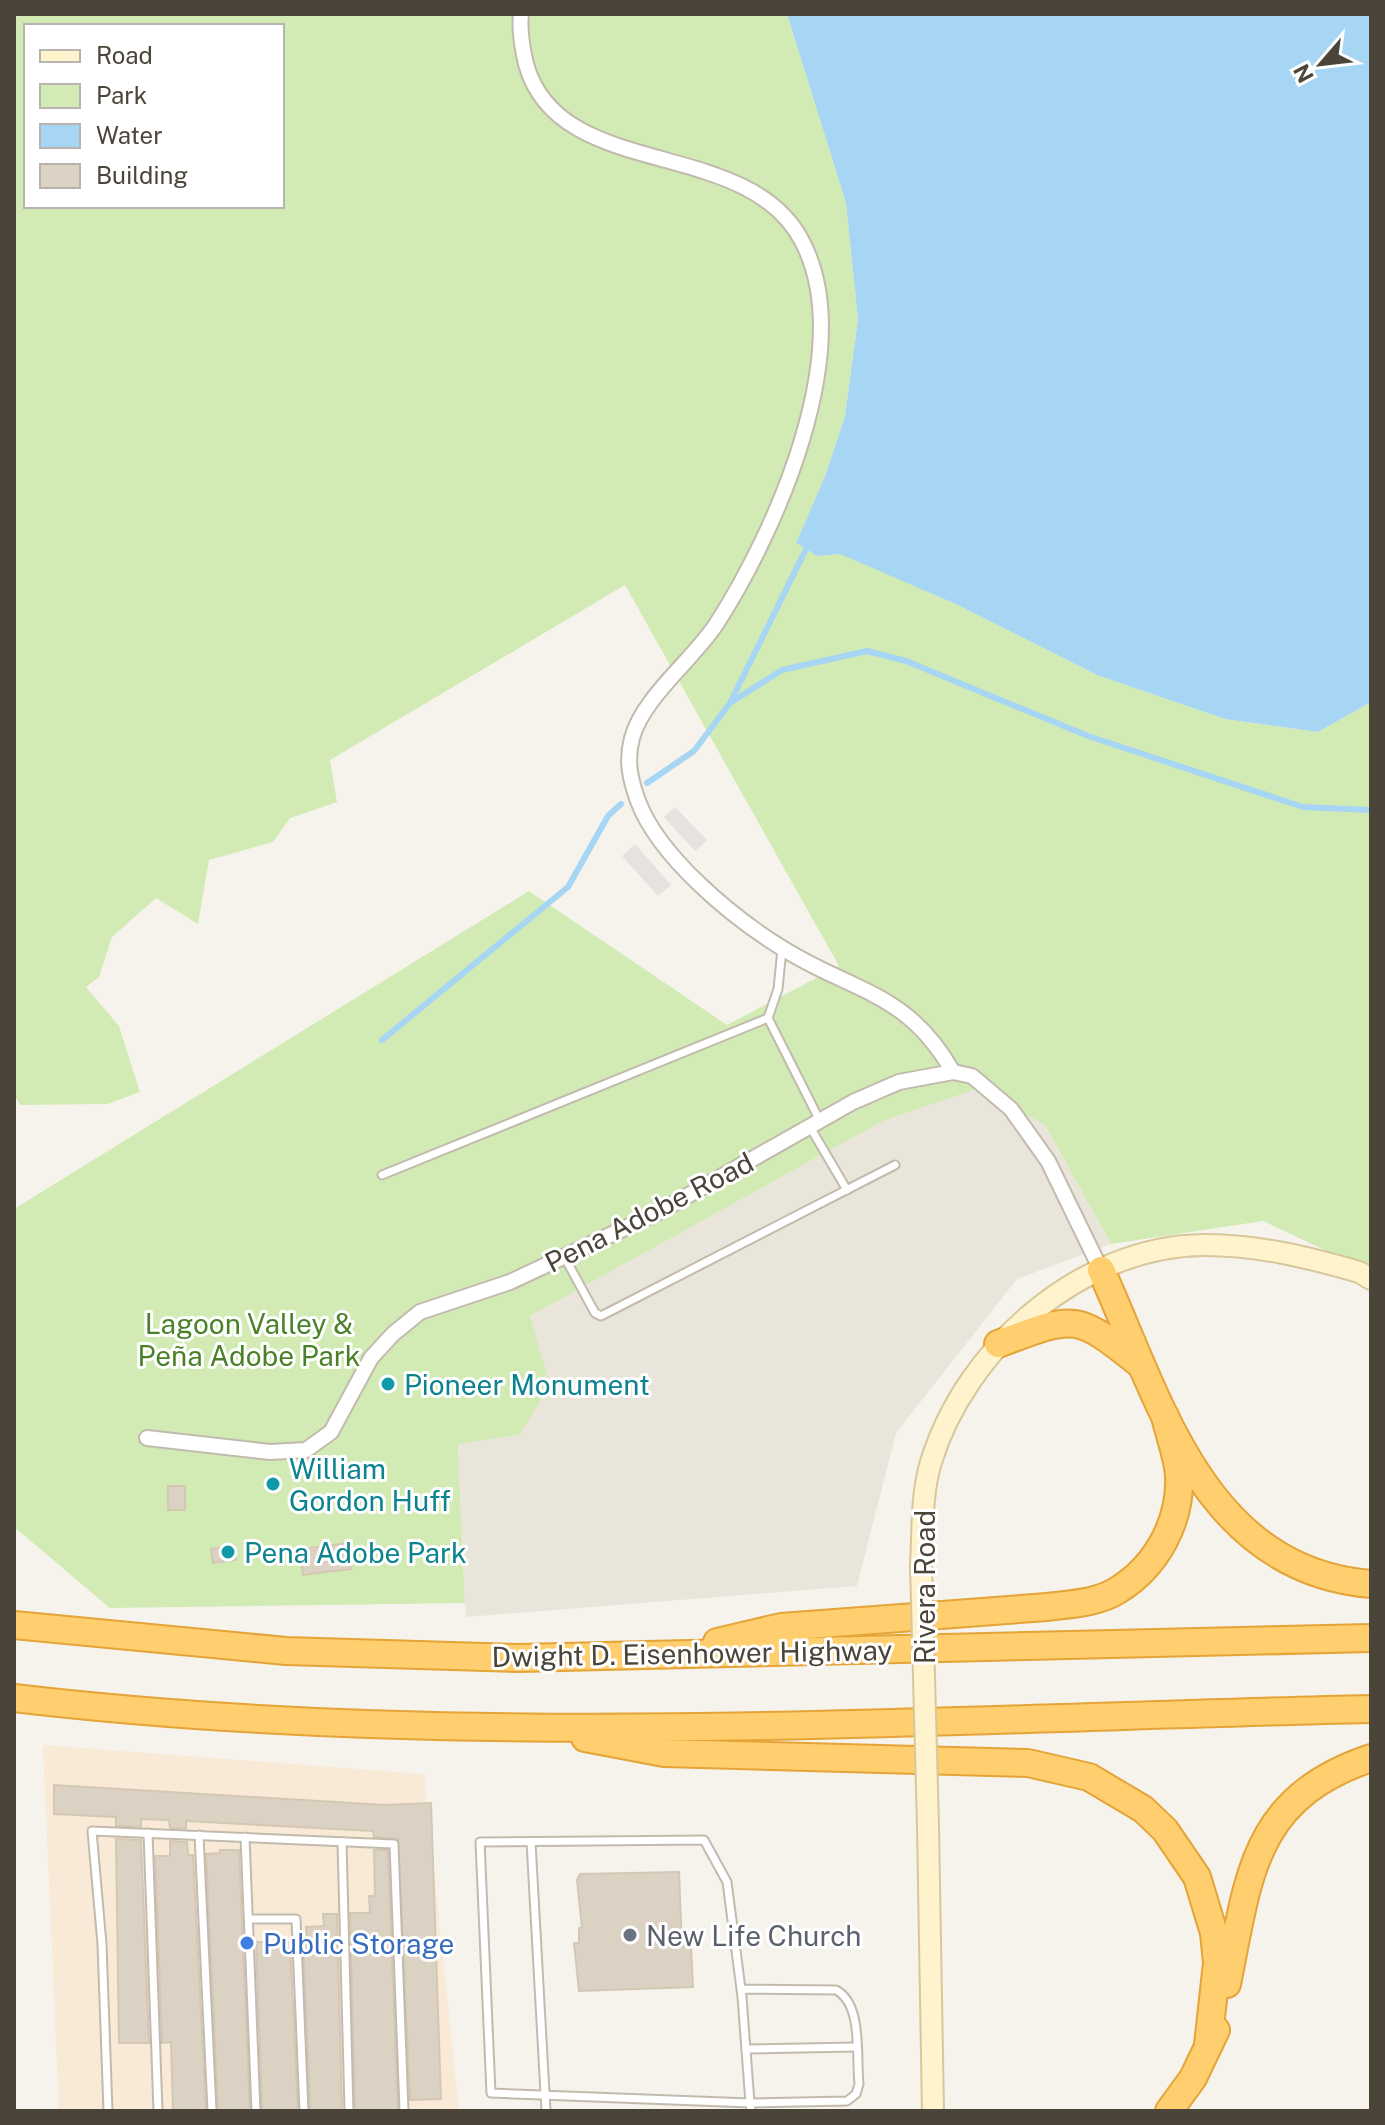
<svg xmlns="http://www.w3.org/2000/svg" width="1385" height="2125" font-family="'Public Sans',sans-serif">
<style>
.residential{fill:#eae5da}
.commercial{fill:#f8ead7}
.green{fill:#d2ebb4;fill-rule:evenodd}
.parking{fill:#e5e3e0}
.water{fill:#a7d5f4}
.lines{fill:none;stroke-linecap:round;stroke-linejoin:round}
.stream{stroke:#a7d5f4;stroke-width:6}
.building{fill:#dbd2c3;stroke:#d4c7b3;stroke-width:2}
.lane-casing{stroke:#c2bbad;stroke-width:11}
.street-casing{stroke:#c2bbad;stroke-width:18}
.secondary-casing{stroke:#d7c79a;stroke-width:24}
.highway-casing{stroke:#e4a438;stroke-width:30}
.lane{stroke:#fff;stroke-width:7}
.street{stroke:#fff;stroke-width:14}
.secondary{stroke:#fff3cd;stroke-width:20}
.highway{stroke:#ffce6e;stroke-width:26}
.secondary-bridge-casing{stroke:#d7c79a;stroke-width:24;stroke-linecap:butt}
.secondary-bridge{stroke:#fff3cd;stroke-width:20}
.culture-dot{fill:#0f9aa8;stroke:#fff;stroke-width:3}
.worship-dot{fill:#6b7280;stroke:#fff;stroke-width:3}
.shop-dot{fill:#3f7fe0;stroke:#fff;stroke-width:3}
.labels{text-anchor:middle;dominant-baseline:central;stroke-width:6;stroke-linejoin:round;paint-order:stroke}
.street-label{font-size:28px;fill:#4b4439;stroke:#fff}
.park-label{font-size:28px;fill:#4a8128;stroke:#fff}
.culture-label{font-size:28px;fill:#0d838f;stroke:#fff;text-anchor:start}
.worship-label{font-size:28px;fill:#5b616d;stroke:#fff;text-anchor:start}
.shop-label{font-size:28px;fill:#366cbe;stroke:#fff;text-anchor:start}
</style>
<rect width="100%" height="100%" fill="#f6f3ec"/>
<!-- residential -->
<polygon class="residential" points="976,1089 1045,1125 1111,1244 1017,1279 896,1433 857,1586 466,1617 458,1443 519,1435 530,1316 881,1122"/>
<!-- commercial -->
<polygon class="commercial" points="43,1745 424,1774 459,2111 59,2111"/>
<!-- green -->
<path class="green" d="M 14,14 L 787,14 L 846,203 L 858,319 L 845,416 L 826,474 L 796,543 L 817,556 L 840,553 L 958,605 L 1097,675 L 1225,719 L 1318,732 L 1371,702 L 1371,1272 L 1263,1221 L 1111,1244 L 1045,1125 L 976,1089 L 881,1122 L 530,1316 L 550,1386 L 519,1435 L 458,1444 L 465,1603 L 110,1608 L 14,1527 L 14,1209 L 529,891 L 727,1025 L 839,966 L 625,585 L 330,760 L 337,802 L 290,818 L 273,842 L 209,860 L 198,924 L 156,898 L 112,937 L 99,977 L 86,987 L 119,1026 L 140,1092 L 107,1104 L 21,1105 L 14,1096 ZM 26,26 L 282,26 L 282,206 L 26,206 Z"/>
<!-- parking -->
<g class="parking">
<polygon points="675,807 707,840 695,851 664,817"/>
<polygon points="635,844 671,885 658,896 622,856"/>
</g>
<!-- water -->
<polygon class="water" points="787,14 1371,14 1371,702 1318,732 1225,719 1097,675 958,605 840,554 817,556 796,543 826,474 845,416 858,319 846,203"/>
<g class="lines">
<!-- stream -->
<g class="stream">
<polyline points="730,703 806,549"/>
<polyline points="647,783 694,751 730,703 782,670 867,651 906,661 1088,736 1303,807 1371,810"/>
<polyline points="382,1040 568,887 608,816 621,804"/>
</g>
</g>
<!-- building -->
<g class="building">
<rect x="168" y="1486" width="17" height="24"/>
<polygon points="348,1543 351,1569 303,1575 300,1549"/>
<polygon points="234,1545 236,1560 213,1563 211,1549"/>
<polygon points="54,1785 385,1805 431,1803 441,2099 410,2100 398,1839 374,1837 373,1831 186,1821 186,1829 170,1828 169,1820 141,1819 141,1827 116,1826 116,1817 54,1814"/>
<polygon points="116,1839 141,1840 149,2043 119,2043"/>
<polygon points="170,1841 187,1842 188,1855 193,1855 206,2111 173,2111 171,2042 162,2043 155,1856 170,1856"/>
<polygon points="220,1850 239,1850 250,2111 218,2111 206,1854 220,1853"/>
<polygon points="374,1850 388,1850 398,2111 355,2111 350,1913 370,1913 369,1896 375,1896"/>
<polygon points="679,1872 682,1946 691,1946 693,1987 579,1991 574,1943 579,1943 579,1928 582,1928 577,1880 580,1874"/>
<polygon points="323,1914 337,1914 342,2111 310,2111 303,1941 307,1941 306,1927 324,1926"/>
<polygon points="256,1942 290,1942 298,2111 262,2111"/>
</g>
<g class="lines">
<!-- lane casing -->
<g class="lane-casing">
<g id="lane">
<polyline points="782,949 778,989 768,1018 820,1121"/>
<polyline points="810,1127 847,1190"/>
<polyline points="382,1175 768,1018"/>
<polyline points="565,1258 595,1313 601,1316 895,1165"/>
<polyline points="148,1833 158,2111"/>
<polyline points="199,1835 212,2111"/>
<polyline points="245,1837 256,2111"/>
<polyline points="342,1842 349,2111"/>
<polyline points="531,1842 546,2111"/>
<polyline points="249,1919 296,1919 304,2111"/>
<path d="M 741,1989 L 836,1990 C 863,2004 856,2056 859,2084 L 856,2094 L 847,2101 L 750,2103 L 491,2093 L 480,1842 L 704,1840 L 727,1882 L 741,1989 L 742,1997 L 750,2103 L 751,2111"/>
<polyline points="746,2049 856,2047"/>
<polyline points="108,2111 102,1944 92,1831 394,1844 404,2111"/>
</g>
</g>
<!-- street casing -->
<g class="street-casing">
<g id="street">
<path d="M 521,14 C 519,31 522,47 526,64 C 559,184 749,134 803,243 C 857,350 776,531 717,623 C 694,659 643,697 632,738 C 626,761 630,779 638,801 C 659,857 732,917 782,948 C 854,993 907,991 953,1072"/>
<polyline points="147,1438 270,1452 306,1450 331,1432 371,1358 393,1334 420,1312 510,1282 657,1213 853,1102 899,1082 953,1072 972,1076 1011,1109 1048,1161 1101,1270"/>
</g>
</g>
<!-- secondary casing -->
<g class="secondary-casing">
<g id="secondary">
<path d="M 921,1565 C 923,1530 921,1495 931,1462 C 966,1348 1081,1246 1204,1245 C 1258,1245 1307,1257 1359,1272 L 1371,1279"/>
<polyline points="928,1827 933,2111"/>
</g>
</g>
<!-- highway casing -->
<g class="highway-casing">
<g id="highway">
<path d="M 1101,1270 C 1160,1400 1203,1570 1371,1584"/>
<path d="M 998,1344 C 1075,1315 1075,1312 1141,1365"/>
<polyline points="14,1625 286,1651 519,1658 1371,1638"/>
<path d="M 717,1642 L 781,1627 L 1047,1607 C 1071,1604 1098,1603 1118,1590 C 1157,1566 1181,1521 1179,1476 C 1178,1457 1169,1435 1165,1416"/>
<path d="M 14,1698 C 464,1751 919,1719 1371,1709"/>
<polyline points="585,1738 664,1753 1028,1763 1089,1777 1143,1809 1165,1830 1197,1877 1214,1933 1217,1963 1208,2045"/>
<path d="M 1227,1984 C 1249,1876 1252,1798 1371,1758"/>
<polyline points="1169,2111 1193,2078 1216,2030"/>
</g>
</g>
<!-- lane -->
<use href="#lane" class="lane"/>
<!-- street -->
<use href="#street" class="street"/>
<!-- secondary -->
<use href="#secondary" class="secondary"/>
<!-- highway -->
<use href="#highway" class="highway"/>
<!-- secondary-bridge casing -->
<g class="secondary-bridge-casing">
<polyline id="secondary-bridge" points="921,1565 928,1827"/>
</g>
<!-- secondary-bridge -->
<use href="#secondary-bridge" class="secondary-bridge"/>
</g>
<!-- markers -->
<g class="culture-dot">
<circle cx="388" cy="1384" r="8"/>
<circle cx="273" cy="1484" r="8"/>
<circle cx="228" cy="1552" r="8"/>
</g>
<circle class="worship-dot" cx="630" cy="1935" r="8"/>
<circle class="shop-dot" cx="247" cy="1943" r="8"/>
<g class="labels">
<!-- street labels -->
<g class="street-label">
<text transform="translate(649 1212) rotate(-27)">Pena Adobe Road</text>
<text transform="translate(924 1587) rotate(-90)">Rivera Road</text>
<text transform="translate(692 1653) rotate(-1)">Dwight D. Eisenhower Highway</text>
</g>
<!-- park labels -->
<g class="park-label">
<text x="249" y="1323">Lagoon Valley &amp;<tspan x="249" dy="32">Peña Adobe Park</tspan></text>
</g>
<!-- culture labels -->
<g class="culture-label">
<text x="404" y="1384">Pioneer Monument</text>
<text x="289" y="1468">William<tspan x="289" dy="32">Gordon Huff</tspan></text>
<text x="244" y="1552">Pena Adobe Park</text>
</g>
<!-- worship labels -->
<g class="worship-label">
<text x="646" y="1935">New Life Church</text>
</g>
<!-- shop labels -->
<g class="shop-label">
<text x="263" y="1943">Public Storage</text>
</g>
</g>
<!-- border -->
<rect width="1385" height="2125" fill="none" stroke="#4b4439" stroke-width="32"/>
<!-- legend -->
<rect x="24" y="24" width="260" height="184" fill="#ffffff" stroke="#b7b4b0" stroke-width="2"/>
<rect x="40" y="50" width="40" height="12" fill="#fff3cd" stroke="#b7b4b0" stroke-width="2"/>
<text x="96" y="64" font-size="24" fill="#4b4439">Road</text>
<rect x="40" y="84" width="40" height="24" fill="#d2ebb4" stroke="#b7b4b0" stroke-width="2"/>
<text x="96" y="104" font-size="24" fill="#4b4439">Park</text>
<rect x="40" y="124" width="40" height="24" fill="#a7d5f4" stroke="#b7b4b0" stroke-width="2"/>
<text x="96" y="144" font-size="24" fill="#4b4439">Water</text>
<rect x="40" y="164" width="40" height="24" fill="#dbd2c3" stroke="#b7b4b0" stroke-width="2"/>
<text x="96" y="184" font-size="24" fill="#4b4439">Building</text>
<!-- north arrow -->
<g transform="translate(1321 64) rotate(242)" stroke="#ffffff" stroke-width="6" paint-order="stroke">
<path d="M0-6L14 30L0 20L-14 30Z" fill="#4b4439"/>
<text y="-12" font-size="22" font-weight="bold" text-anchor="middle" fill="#4b4439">N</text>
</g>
</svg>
